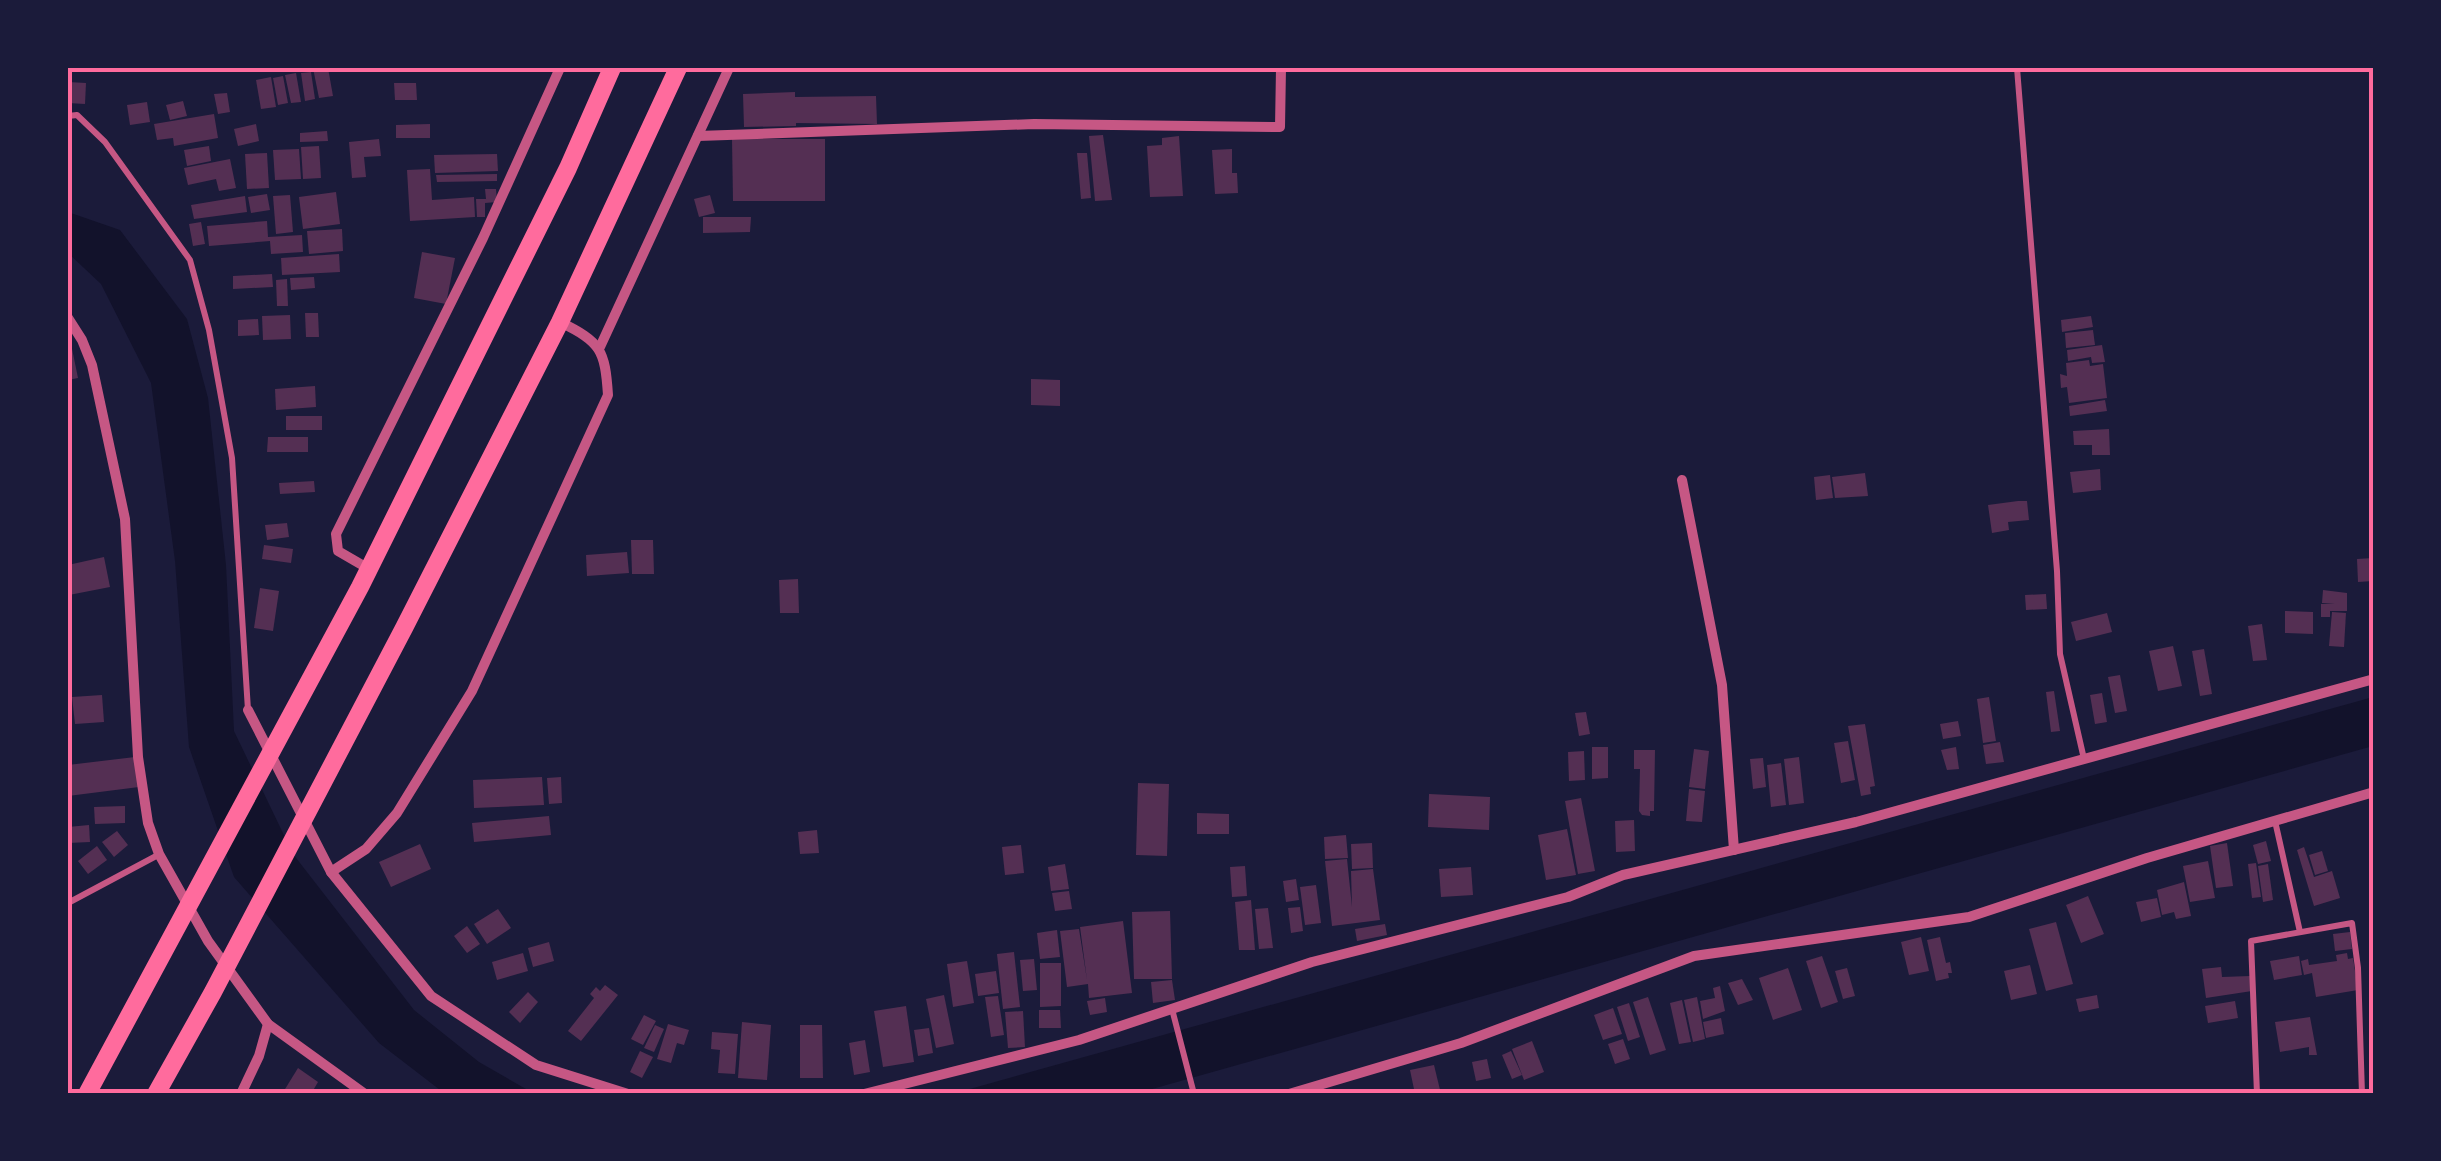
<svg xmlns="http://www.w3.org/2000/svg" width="2441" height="1161" font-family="'IBM Plex Sans',sans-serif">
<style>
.water{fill:#12122b}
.building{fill:#542f53}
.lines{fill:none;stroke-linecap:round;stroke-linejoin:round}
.service{stroke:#c65784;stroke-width:6}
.minor{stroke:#c65784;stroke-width:10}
.secondary{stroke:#ff6b9d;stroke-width:18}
.neatline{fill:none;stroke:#ff6b9d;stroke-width:4}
</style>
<rect width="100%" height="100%" fill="#1b1b3a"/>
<!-- water -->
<g class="water">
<polygon points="68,212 120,230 187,319 208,398 226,565 234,731 293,854 414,1010 479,1062 533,1093 444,1093 379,1043 234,877 189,747 175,561 151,383 101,284 68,253"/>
<polygon points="2373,697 2373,746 1138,1093 952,1094"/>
</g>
<!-- building -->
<g class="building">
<polygon points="313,68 328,68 333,96 319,98"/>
<polygon points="311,72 315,99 305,101 301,73"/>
<polygon points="296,73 301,102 291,103 285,75"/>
<polygon points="283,76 288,103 278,105 273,78"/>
<polygon points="271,77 276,107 261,109 256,80"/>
<polygon points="68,82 86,83 85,104 68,103"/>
<polygon points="394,83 416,83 417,100 395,100"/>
<polygon points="795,92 795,97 876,96 877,124 796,123 796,126 744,127 743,94"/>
<polygon points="227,93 230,112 218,114 214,94"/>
<polygon points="183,101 187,116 170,120 166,105"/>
<polygon points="147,102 150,122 130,125 127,105"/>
<polygon points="214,114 218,138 174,146 173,138 157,140 154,124"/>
<polygon points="256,124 259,141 238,146 234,129"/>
<polygon points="430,124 430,138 396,138 396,125"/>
<polygon points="327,131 328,141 300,142 300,133"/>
<polygon points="1103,135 1112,200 1095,201 1089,136"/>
<polygon points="1179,136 1183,196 1150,197 1147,146 1162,145 1162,138"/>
<polygon points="379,139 381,156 364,157 366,177 352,178 349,142"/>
<polygon points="732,139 825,139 825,201 733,201"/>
<polygon points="209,146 211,161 187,166 184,150"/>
<polygon points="319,146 321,178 303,179 301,147"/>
<polygon points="299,149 301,179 275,180 273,150"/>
<polygon points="1232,149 1232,173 1237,173 1238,193 1215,194 1212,150"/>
<polygon points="267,153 269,188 247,189 245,154"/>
<polygon points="1077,153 1087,153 1091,198 1081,199"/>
<polygon points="497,154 498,171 435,173 434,155"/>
<polygon points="230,159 236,188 219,191 216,179 188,185 184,168"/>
<polygon points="430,169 432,200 474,197 475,217 410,221 407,170"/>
<polygon points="497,174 497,181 437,182 436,175"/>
<polygon points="485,189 496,189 497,202 485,203 485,217 477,217 476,199 486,199"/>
<polygon points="336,192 340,224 303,229 299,197"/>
<polygon points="267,194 270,210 251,213 248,197"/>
<polygon points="290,195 293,232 276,234 273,196"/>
<polygon points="710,195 715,213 699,217 694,199"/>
<polygon points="245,196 247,212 194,219 191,205"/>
<polygon points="703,217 751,217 750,232 703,233"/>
<polygon points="267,221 268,237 302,235 303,252 271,254 270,241 209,246 207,226"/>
<polygon points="201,222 205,244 193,246 189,224"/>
<polygon points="342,229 343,251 309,254 307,231"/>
<polygon points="422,252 455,258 446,304 414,298"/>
<polygon points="339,254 340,272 282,275 281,258"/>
<polygon points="272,274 273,287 233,289 233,276"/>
<polygon points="314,277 315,288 291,290 290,278"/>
<polygon points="287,279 288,306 277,306 276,280"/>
<polygon points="305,313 318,313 319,337 306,337"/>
<polygon points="290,315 291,339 263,340 262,316"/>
<polygon points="2091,316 2093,327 2062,332 2061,320"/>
<polygon points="258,319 259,335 238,336 238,320"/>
<polygon points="2093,330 2095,345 2066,348 2065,333"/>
<polygon points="69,334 78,378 68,380 68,335"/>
<polygon points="2102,345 2105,362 2092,363 2091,357 2068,361 2067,350"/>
<polygon points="2089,360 2090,366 2103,364 2107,398 2069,403 2067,387 2061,388 2060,374 2067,376 2066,363"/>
<polygon points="1031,379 1060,380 1060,406 1031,405"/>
<polygon points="315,386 316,407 276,410 275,389"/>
<polygon points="2105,400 2107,411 2070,416 2069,406"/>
<rect x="286" y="416" width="36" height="14"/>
<polygon points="2109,429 2110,455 2092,455 2092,445 2074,445 2073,431"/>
<polygon points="268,437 308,437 308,452 267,452"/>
<polygon points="2100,469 2101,490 2073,493 2070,472"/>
<polygon points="1865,473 1868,496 1835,498 1832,477"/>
<polygon points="1830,475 1833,498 1816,500 1814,477"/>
<polygon points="314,481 315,492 280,494 279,483"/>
<polygon points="2018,501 2027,501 2029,520 2008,522 2009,530 1992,533 1988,505"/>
<polygon points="287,523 289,537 267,540 265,525"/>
<polygon points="631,540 653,540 654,574 632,574"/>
<polygon points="264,545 293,549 291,563 262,559"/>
<polygon points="627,552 629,573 587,576 586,555"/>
<polygon points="104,557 110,587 69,595 68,565"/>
<polygon points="2373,558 2373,581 2358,582 2357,559"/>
<polygon points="798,579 799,613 780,613 779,580"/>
<polygon points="260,588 279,591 273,631 254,628"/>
<polygon points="2323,590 2347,593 2347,611 2330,611 2330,617 2321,617 2321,604 2335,604 2322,603"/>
<polygon points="2046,594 2047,609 2026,610 2025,595"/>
<polygon points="2285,611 2313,612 2313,634 2285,633"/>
<polygon points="2332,612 2346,613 2344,647 2329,646"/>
<polygon points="2107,613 2112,632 2076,641 2071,622"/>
<polygon points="2262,624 2267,660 2253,661 2248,626"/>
<polygon points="2173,646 2182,686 2158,691 2149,651"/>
<polygon points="2204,649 2212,694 2200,696 2192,651"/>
<polygon points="2120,675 2127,711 2115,713 2108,677"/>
<polygon points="2054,691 2060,731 2051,732 2046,692"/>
<polygon points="2102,693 2107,722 2095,724 2090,695"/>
<polygon points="102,695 104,722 75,724 72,697"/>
<polygon points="1989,697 1996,741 1983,743 1977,699"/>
<polygon points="1586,712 1590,734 1579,736 1575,713"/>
<polygon points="1958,721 1961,736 1943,739 1940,724"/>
<polygon points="1865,724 1875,786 1870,787 1871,794 1861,796 1848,726"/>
<polygon points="1848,741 1855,780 1841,783 1834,743"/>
<polygon points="2000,742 2004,762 1986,764 1983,745"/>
<polygon points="1592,747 1608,747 1608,778 1592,779"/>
<polygon points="1956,747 1959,769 1947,770 1941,750"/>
<polygon points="1694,749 1709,751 1705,789 1689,787"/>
<polygon points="1634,750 1655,750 1654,811 1650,811 1650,816 1642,815 1639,811 1640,769 1634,769"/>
<polygon points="1584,751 1585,780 1569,781 1568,752"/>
<polygon points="135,757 139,787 68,796 68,765"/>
<polygon points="1799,757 1804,803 1789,805 1784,759"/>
<polygon points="1763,758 1766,787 1753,789 1750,759"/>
<polygon points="1781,763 1786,805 1771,807 1767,765"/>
<polygon points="542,777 544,805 474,808 473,780"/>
<polygon points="561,777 562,803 549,804 547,778"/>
<polygon points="1138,783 1169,784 1167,856 1136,855"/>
<polygon points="1689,789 1705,791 1702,822 1686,821"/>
<polygon points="1429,794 1490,797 1489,830 1428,827"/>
<polygon points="1581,798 1595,871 1578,874 1565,801"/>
<polygon points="125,806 125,823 95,824 94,807"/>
<polygon points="1197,813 1229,814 1229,834 1197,834"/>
<polygon points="549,816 551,835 474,842 472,823"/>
<polygon points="1634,820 1635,851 1616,852 1615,821"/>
<polygon points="89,825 90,842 68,843 68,827"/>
<polygon points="1567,829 1576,875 1546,880 1538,835"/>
<polygon points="817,830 819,853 800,854 798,832"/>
<polygon points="117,831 128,845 114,857 102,842"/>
<polygon points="1346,835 1348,858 1325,859 1324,837"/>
<polygon points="2266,841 2271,861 2258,864 2253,845"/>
<polygon points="1372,843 1373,868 1352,869 1351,844"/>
<polygon points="2227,843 2233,886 2216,888 2210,846"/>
<polygon points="420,844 431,869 391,887 379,862"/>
<polygon points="1021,845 1024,873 1005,875 1002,847"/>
<polygon points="97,846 107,860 88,874 78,861"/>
<polygon points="2304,847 2314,877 2332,871 2340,898 2314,906 2297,850"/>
<polygon points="2322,851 2328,871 2315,875 2309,855"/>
<polygon points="1347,859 1352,907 1351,871 1373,869 1380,920 1332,926 1325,861"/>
<polygon points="2208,861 2215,898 2190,902 2183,866"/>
<polygon points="2256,863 2261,897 2252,898 2248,864"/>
<polygon points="1065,864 1069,889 1051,891 1048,867"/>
<polygon points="2268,864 2273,900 2263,902 2258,866"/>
<polygon points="1245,866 1247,896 1232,897 1230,867"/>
<polygon points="1471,867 1473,895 1441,897 1439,869"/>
<polygon points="1296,879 1299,900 1286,902 1283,881"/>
<polygon points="2184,882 2191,916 2176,919 2174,912 2162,915 2157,890"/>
<polygon points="1316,885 1321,923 1305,925 1300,887"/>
<polygon points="1069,891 1072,909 1055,911 1052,893"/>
<polygon points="2088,896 2104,934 2081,943 2066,905"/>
<polygon points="2157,898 2161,917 2141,922 2136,902"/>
<polygon points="1251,900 1255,950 1239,950 1235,902"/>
<polygon points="1300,907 1303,931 1291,933 1288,908"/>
<polygon points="1268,908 1273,948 1259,949 1255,909"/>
<polygon points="498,909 511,928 487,944 474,924"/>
<polygon points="1170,911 1172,979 1134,979 1132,912"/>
<polygon points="1123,921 1132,993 1089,998 1088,984 1067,987 1060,931 1079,929 1087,980 1080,927"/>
<polygon points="2056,922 2073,984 2046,991 2029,929"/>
<polygon points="1385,924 1387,935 1357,941 1355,929"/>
<polygon points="467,926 480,944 467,953 454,936"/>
<polygon points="1057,930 1060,957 1040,959 1037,933"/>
<polygon points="2350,932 2352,949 2335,951 2333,934"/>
<polygon points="1921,937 1929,971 1909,975 1901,942"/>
<polygon points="1940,937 1946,963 1950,962 1952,973 1948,973 1949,978 1936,981 1927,940"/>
<polygon points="549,942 554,961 533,967 528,948"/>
<polygon points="1014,952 1020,1007 1003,1009 997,954"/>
<polygon points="523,953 528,971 497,980 492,962"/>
<polygon points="2347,953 2348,959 2353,958 2358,990 2316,997 2312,973 2304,975 2301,961 2308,959 2309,965 2337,961 2336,955"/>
<polygon points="1822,956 1838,1002 1821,1008 1806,961"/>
<polygon points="2299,956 2302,975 2274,980 2270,961"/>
<polygon points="1034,959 1037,990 1023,991 1020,960"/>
<polygon points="967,961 974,1003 953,1007 947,964"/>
<polygon points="1040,963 1061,963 1061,1006 1040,1007"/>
<polygon points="2030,965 2037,994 2011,1000 2004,971"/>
<polygon points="2221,967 2222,977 2250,976 2252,991 2206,998 2202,969"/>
<polygon points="1788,968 1802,1010 1773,1020 1759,978"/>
<polygon points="1847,968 1855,996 1843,999 1835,971"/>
<polygon points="996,971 999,993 978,996 975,974"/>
<polygon points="1742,979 1753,1000 1738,1005 1728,983"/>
<polygon points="1172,980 1175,1000 1153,1003 1151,982"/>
<polygon points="605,985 618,995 581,1041 568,1031 594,998 590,994 596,987 600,991"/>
<polygon points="1720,986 1725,1011 1703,1019 1700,1001 1715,998 1713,988"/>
<polygon points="528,992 538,1002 520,1023 509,1012"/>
<polygon points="944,995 954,1044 936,1048 926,999"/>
<polygon points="2097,995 2099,1008 2079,1012 2076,999"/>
<polygon points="998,996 1004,1035 991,1037 985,997"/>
<polygon points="1648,997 1666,1050 1650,1055 1633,1002"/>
<polygon points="1697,997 1705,1039 1693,1042 1684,1000"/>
<polygon points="1105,998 1107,1012 1090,1015 1087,1001"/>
<polygon points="1682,1000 1691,1042 1679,1044 1670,1003"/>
<polygon points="2235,1001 2238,1018 2208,1023 2205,1006"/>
<polygon points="1629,1003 1640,1037 1628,1041 1617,1007"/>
<polygon points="906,1006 914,1062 883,1067 874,1011"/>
<polygon points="1613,1008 1622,1034 1603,1040 1594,1015"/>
<polygon points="1039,1010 1060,1010 1061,1028 1039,1028"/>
<polygon points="1023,1011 1025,1047 1008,1048 1005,1012"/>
<polygon points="644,1015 656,1021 643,1045 631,1039"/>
<polygon points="2310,1017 2317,1055 2309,1055 2309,1047 2280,1052 2275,1022"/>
<polygon points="1721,1018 1724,1034 1706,1038 1703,1022"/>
<polygon points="742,1022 771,1025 767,1080 738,1078"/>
<polygon points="668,1024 689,1030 684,1045 677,1043 671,1063 657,1059"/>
<polygon points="655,1025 664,1029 654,1052 644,1048"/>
<polygon points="800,1025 822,1025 823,1078 800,1078"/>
<polygon points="929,1028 933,1053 918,1056 914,1030"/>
<polygon points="712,1032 738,1034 735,1074 718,1073 720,1050 711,1049"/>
<polygon points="1623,1039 1630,1059 1615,1064 1608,1044"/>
<polygon points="865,1040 870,1072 854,1075 849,1043"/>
<polygon points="1532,1041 1544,1072 1524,1080 1512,1049"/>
<polygon points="640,1051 653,1057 642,1078 630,1072"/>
<polygon points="1511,1051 1522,1075 1512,1079 1502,1055"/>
<polygon points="1487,1059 1491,1078 1476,1081 1472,1062"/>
<polygon points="1434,1065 1441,1094 1415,1094 1410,1070"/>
<polygon points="298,1068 318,1082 311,1094 282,1094"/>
</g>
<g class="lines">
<!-- service -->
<g class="service">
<polyline points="2017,68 2057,571 2060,654 2084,759"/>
<polyline points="68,116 77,115 105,142 190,260 209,330 232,458 248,710"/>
<polyline points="2275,821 2300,932"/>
<polyline points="68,903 158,855"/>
<polyline points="1172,1009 1194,1094"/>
<polyline points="2257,1094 2251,941 2352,923 2358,968 2362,1094"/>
</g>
<!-- minor -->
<g class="minor">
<polyline points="698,136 1034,124 1280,127 1281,68"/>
<polyline points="68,318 82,340 92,365 125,519 138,757 148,823 159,854 208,941 268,1024 365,1094"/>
<polyline points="600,347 729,68"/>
<polyline points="1682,480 1722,685 1734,850"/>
<polyline points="369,569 338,551 336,534 483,238 560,68"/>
<polyline points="248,710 331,872 431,996 536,1065 628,1094"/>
<path d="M 331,872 L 366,849 L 397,813 L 472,691 L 608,395 C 605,350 601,342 560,322"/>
<polyline points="241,1094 259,1056 268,1024"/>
<polyline points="864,1094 1079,1040 1312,962 1568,897 1623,875 1856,822 2374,679"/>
<polyline points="1289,1094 1461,1043 1694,956 1969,917 2147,858 2374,792"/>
</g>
<!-- secondary -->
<g class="secondary">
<polyline points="87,1094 360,587 568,168 612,68"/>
<polyline points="156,1094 213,992 404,628 560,322 678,68"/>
</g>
</g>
<!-- border -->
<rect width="2441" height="1161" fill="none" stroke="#1b1b3a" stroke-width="140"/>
<rect x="70" y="70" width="2301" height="1021" class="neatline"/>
</svg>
